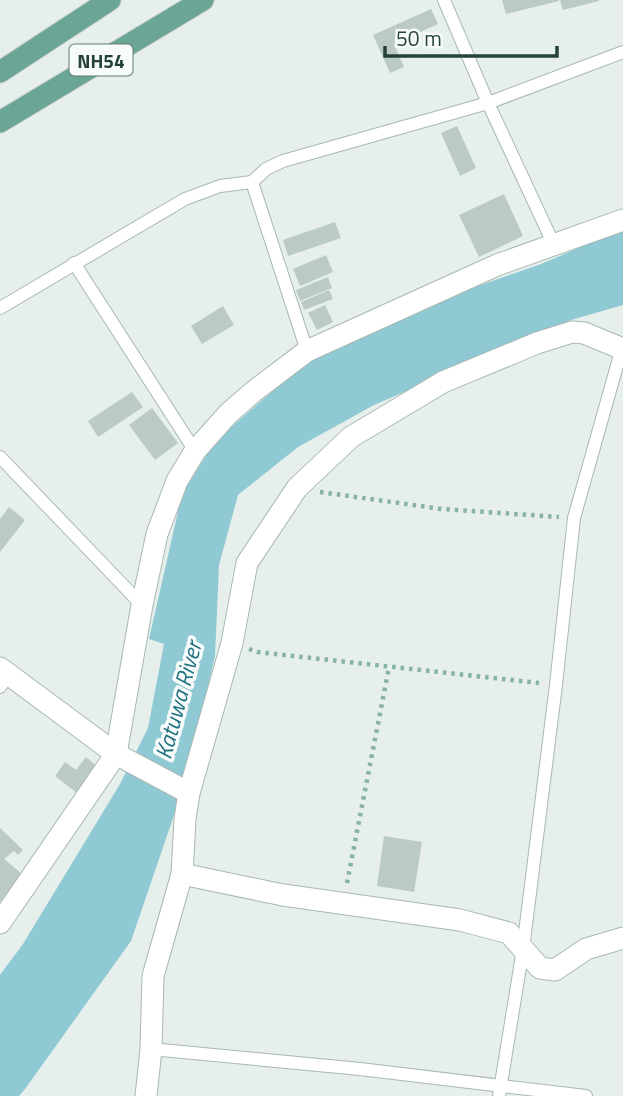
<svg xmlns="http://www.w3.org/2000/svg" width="623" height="1096" font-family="'Titillium Web',sans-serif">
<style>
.water{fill:#8ec9d4}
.building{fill:#bbcac4}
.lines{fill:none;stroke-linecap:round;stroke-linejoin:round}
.service-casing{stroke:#a8b8b2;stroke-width:14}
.minor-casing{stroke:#a8b8b2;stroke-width:23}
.primary-casing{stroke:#c2cac8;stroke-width:23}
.path{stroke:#86b3a5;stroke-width:4.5;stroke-dasharray:3.5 5;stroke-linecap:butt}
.service{stroke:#fff;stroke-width:12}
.minor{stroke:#fff;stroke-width:21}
.primary{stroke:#6aa596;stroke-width:21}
.labels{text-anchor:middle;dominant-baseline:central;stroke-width:7;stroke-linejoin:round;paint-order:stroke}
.shield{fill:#f7fbf9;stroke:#637a73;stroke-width:2}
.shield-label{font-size:19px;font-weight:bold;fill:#24423a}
.water-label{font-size:23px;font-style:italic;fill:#1c6f80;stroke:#f7fbf9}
</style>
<rect width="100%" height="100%" fill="#e6efeb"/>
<!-- water -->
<polygon class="water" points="623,229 623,305 571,320 374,405 298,447 238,495 219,565 215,656 187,777 131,941 25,1089 19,1096 0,1096 0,975 23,944 120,784 148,728 164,644 149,639 182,494 216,440 301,367 398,314 541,264"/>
<!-- building -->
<g class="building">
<polygon points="502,0 559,0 559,1 506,14"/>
<polygon points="560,0 599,0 599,1 563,10"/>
<polygon points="431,9 438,24 394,44 404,67 390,73 373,35"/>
<polygon points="457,126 476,168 460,176 441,133"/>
<polygon points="504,194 523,236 479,257 459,215"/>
<polygon points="335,222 341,238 288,256 283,240"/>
<polygon points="326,255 333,272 300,286 293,269"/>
<polygon points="328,277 332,288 300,301 296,290"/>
<polygon points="329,290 333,299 304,310 301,302"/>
<polygon points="325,305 333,322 317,330 308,313"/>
<polygon points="223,306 234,325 202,344 191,326"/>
<polygon points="132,392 143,407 98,437 88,421"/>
<polygon points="152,408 178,443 155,460 129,425"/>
<polygon points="9,507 25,520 0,552 0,519"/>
<polygon points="86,757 97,766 77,793 55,776 65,762 76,770"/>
<polygon points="0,828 23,850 18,855 14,851 4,859 22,874 0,902"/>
<polygon points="384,836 422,842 414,892 377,886"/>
</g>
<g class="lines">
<!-- service casing -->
<g class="service-casing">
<g id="service">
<polyline points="444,0 488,103 554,245"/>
<polyline points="252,182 307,351"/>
<polyline points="74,263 195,451"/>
<polyline points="0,308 185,199 220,186 252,182 266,169 283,161 488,103 623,52"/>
<polyline points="0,457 142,605"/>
<polyline points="0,687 9,675"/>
<polyline points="151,1049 360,1069 586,1096"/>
<polyline points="499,1096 523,949 556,685 574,518 622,348"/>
</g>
</g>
<!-- minor casing -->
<g class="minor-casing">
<g id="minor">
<polyline points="0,668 116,754 189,793"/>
<polyline points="182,874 283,895 460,920 509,933 540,968 555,970 586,949 623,938"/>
<polyline points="0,923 116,754 142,605 157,534 177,481 195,451 228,414 253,392 307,351 497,265 623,220"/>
<polyline points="146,1096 151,1049 153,976 182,874 185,819 189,793 232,643 247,563 297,488 351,437 443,382 537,343 572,332 584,333 623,349"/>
</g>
</g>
<!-- primary casing -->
<g class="primary-casing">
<g id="primary">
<polyline points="0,72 110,0"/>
<polyline points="0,122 203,0"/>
</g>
</g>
<!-- path -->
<g class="path">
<polyline points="320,492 442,509 559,517"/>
<polyline points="249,649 257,652 539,683"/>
<polyline points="347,883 389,667"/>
</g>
<!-- service -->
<use href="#service" class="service"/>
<!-- minor -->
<use href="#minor" class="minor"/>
<!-- primary -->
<use href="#primary" class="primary"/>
</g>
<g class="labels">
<!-- shield labels -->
<rect class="shield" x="69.5" y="44.5" width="63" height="31" rx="5"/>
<g class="shield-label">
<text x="101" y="60">NH54</text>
</g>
<!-- water labels -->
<g class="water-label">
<text transform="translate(178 700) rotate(-75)">Katuwa River</text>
</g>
</g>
<!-- scale -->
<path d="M385 46v10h172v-10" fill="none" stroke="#24423a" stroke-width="3.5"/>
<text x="396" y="46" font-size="21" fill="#24423a" stroke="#f7fbf9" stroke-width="5" paint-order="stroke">50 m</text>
</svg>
